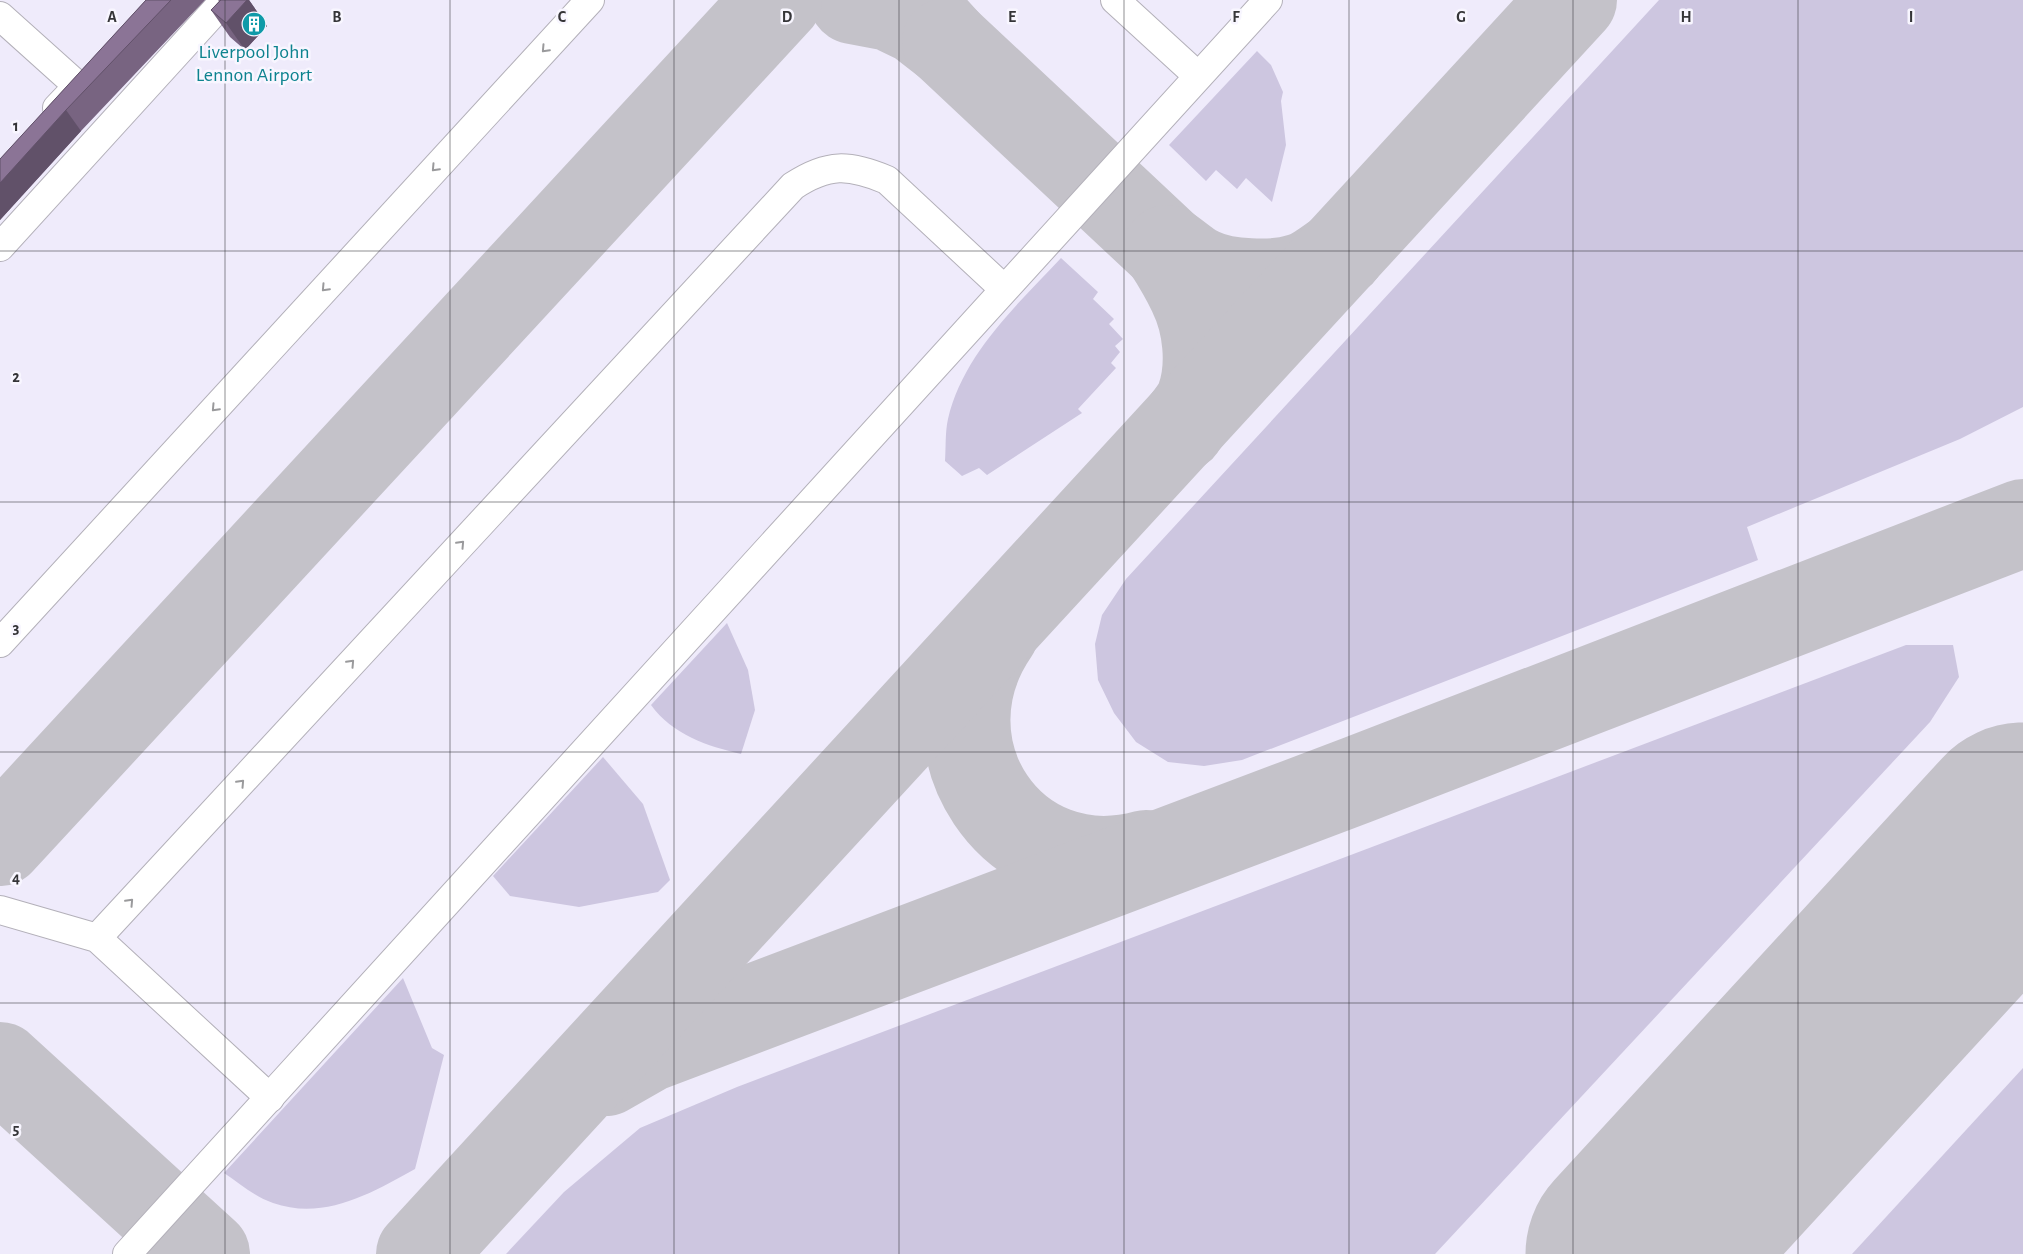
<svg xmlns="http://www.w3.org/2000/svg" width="2023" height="1254" font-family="'Alegreya Sans',sans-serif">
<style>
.built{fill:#efebfb}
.green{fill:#cdc6e0}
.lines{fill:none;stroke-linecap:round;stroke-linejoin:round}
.taxiway{stroke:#c4c2c9;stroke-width:88}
.runway{stroke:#c4c2c9;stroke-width:219}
.minor-casing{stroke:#b3b0b9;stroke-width:30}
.minor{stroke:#fff;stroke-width:28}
.wall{fill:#786481}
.shaded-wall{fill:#615169}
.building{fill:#8b7496;stroke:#615169}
.oneway{stroke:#9a9a9c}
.grid{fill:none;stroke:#353538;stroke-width:1;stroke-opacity:0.55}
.labels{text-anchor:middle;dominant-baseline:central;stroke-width:5;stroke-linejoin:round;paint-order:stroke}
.culture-label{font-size:20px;fill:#0d838f;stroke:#f8f6ff}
.grid-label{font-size:16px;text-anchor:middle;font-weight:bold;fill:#353538;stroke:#f8f6ff;stroke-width:5;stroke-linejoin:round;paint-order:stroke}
</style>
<rect width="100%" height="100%" fill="#f8f6ff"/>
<!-- built -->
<rect class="built" x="0" y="0" width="2023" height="1254"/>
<!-- green -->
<g class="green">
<polygon points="1659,0 2023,0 2023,407 1960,439 1747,527 1758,560 1242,760 1204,766 1168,762 1136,742 1114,713 1098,680 1095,644 1102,615 1126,579"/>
<polygon points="1257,51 1271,65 1283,92 1281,101 1286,145 1272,202 1246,178 1237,189 1216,170 1206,181 1169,145"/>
<path d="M 1061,258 L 1098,292 L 1093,299 L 1114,319 L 1109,324 L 1123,339 L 1115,346 L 1120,352 L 1111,363 L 1116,368 L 1078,409 L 1082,413 L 987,475 L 979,468 L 962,476 L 945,461 C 946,448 945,432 948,419 C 963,354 1017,305 1061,258 Z"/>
<path d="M 727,623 L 748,670 L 755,710 L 741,754 C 707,746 673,735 651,705 Z"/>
<polygon points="1906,645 1953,645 1959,677 1930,722 1435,1254 506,1254 564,1192 640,1128 737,1087"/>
<polygon points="603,757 643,804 670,880 658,892 579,907 510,896 493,876"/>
<path d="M 403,978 L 432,1048 L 444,1055 L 415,1169 C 372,1193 324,1221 273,1203 C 255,1197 239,1183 224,1173 Z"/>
<polygon points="2023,1068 2023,1254 1852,1254"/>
</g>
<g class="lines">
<!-- taxiway -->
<g class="taxiway">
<polyline points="853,0 890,7 919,21 946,42 908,0"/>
<polyline points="946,42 1167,249"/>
<path d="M 1181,428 C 1187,419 1196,409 1200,399 C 1212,366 1207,323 1192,293 C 1185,278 1176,263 1167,249 C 1178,256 1188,266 1199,271 C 1225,284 1274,286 1301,277 C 1315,273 1329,261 1341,253"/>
<path d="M 995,632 C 916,746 1012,891 1146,854"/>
<polyline points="0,842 778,0"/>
<polyline points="0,1066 206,1254"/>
<polyline points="606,1072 648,1048 1357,780 2023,523"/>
<polyline points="420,1254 1573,0"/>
</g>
<!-- runway -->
<polyline class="runway" points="1635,1254 2023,832"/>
<!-- minor casing -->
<g class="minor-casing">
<g id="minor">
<polyline points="1115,0 1198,76"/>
<polyline points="0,16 78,86 57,108"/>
<polyline points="0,247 225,0"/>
<polyline points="0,643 590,0"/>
<polyline points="0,910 97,938 270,1098"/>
<path d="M 97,938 L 793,186 C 828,163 849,164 887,180 L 1004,289"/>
<polyline points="127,1254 1268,0"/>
</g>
</g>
<!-- minor -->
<use href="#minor" class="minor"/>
</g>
<!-- wall -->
<g class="wall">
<polygon points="146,0 205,0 81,131 0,220 0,159"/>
<polygon points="218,0 249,0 267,26 245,50 230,37 211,10 219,1"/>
</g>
<!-- shaded-wall -->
<g class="shaded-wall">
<polygon points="247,0 249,0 267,26 245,50 226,23"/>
<polygon points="66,110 81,131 0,220 0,183"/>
</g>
<!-- building -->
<g class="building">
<polygon points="146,0 171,0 66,110 0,183 0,159"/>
<polygon points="221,0 247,0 226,23 211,10"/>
</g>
<!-- one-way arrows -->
<defs><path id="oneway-chevron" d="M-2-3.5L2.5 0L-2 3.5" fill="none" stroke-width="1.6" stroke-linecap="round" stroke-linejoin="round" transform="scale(1.25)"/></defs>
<g class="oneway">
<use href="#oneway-chevron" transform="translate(545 49) rotate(133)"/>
<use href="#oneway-chevron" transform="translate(435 168) rotate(133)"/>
<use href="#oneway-chevron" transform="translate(325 288) rotate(133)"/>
<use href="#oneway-chevron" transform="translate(215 408) rotate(133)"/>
<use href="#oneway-chevron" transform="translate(461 544) rotate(-47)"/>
<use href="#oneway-chevron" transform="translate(351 663) rotate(-47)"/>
<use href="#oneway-chevron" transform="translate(241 783) rotate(-47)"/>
<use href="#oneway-chevron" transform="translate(130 902) rotate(-47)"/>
</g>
<!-- grid -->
<path class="grid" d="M 225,0 L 225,1254M 450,0 L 450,1254M 674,0 L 674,1254M 899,0 L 899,1254M 1124,0 L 1124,1254M 1349,0 L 1349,1254M 1573,0 L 1573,1254M 1798,0 L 1798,1254M 0,251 L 2023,251M 0,502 L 2023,502M 0,752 L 2023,752M 0,1003 L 2023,1003"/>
<!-- icons -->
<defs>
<g id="building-disc" transform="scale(1.25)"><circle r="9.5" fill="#0f9aa8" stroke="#f8f6ff"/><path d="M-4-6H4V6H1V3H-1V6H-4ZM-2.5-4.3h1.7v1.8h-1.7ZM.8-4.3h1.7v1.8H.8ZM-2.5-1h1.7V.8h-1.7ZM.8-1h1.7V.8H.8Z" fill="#fff"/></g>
</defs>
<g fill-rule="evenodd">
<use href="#building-disc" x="254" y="24"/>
</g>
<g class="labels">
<!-- culture labels -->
<g class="culture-label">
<text x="254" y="52">Liverpool John<tspan x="254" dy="23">Lennon Airport</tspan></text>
</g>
</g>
<g class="grid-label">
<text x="112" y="22">A</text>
<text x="337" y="22">B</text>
<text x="562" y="22">C</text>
<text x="787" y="22">D</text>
<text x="1012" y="22">E</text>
<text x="1236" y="22">F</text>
<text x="1461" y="22">G</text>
<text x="1686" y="22">H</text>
<text x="1911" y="22">I</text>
<text x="16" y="131">1</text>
<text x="16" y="382">2</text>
<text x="16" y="633">3</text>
<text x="16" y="883">4</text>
<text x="16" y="1134">5</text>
</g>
</svg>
